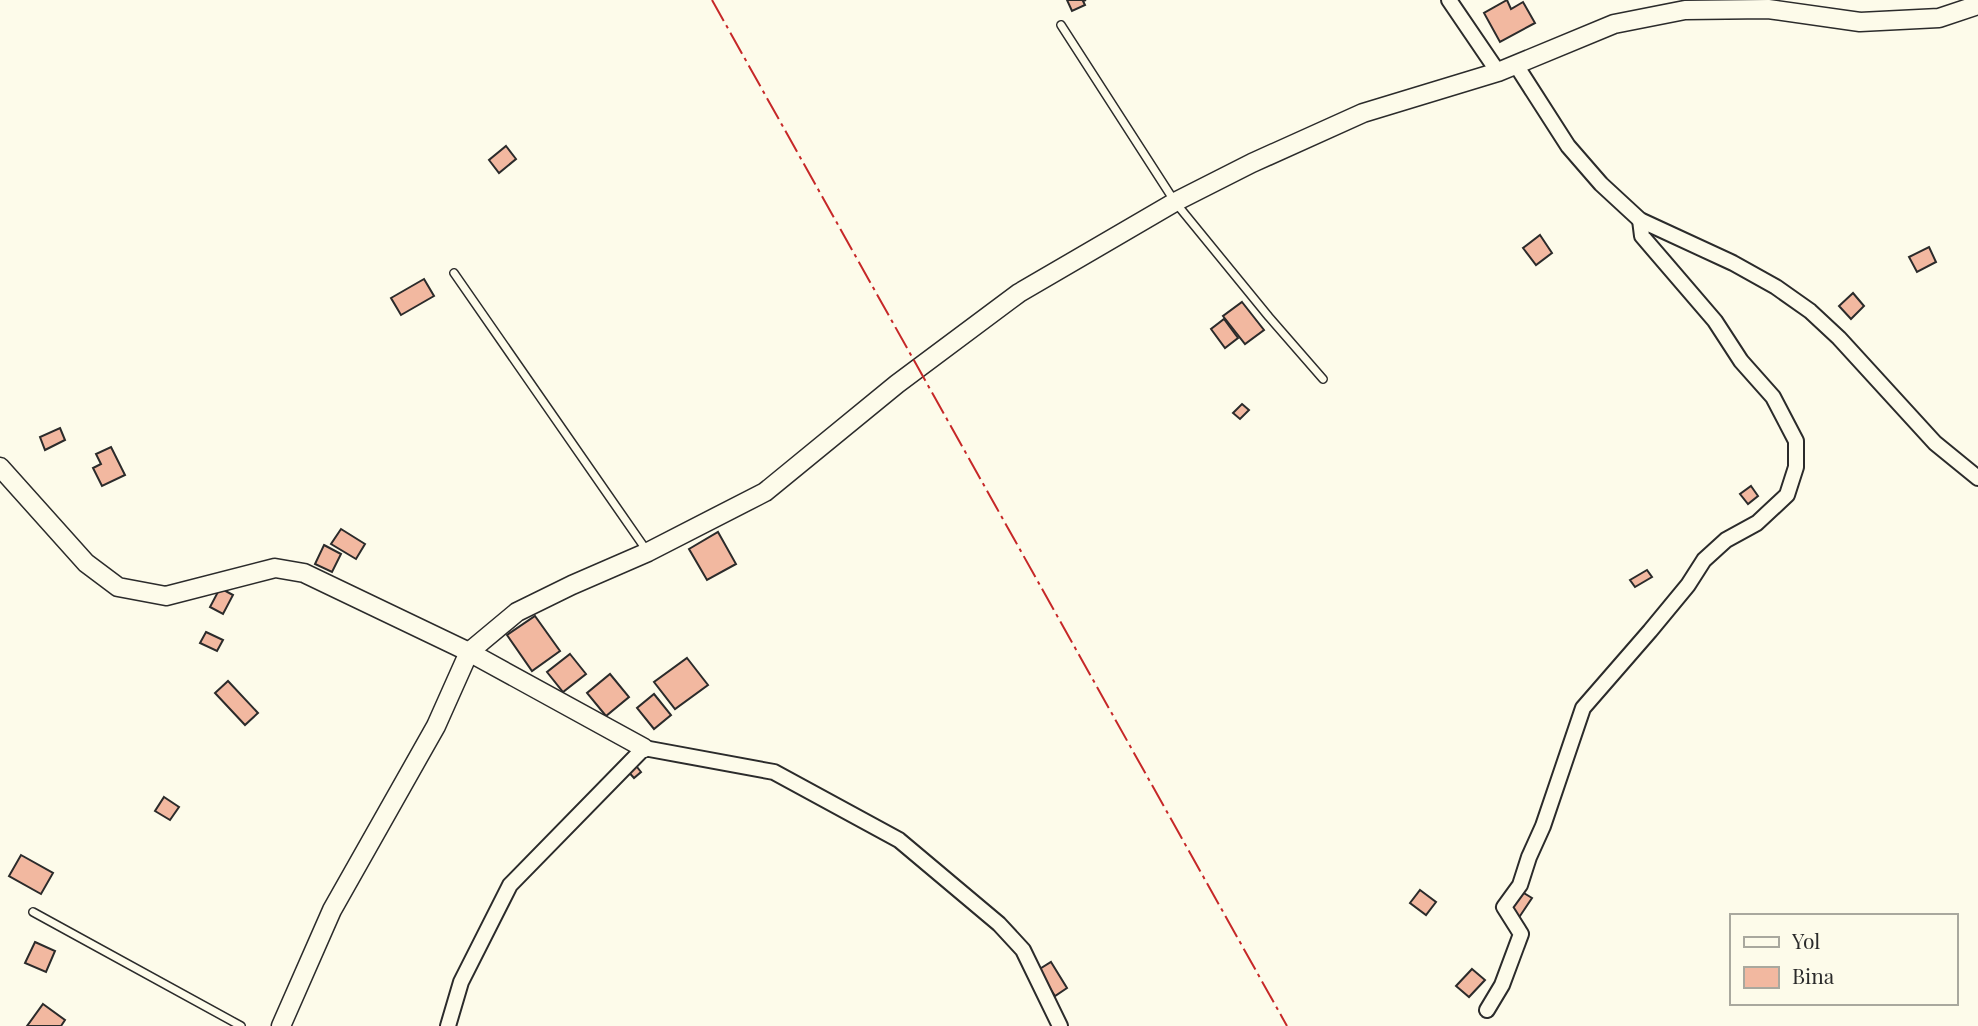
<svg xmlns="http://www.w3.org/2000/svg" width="1978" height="1026" font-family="'Playfair Display',serif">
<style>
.building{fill:#f2b8a0;stroke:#2b2b2b;stroke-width:2}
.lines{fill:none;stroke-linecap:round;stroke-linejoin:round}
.service-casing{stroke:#2b2b2b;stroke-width:10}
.minor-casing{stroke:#2b2b2b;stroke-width:18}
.tertiary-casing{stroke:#2b2b2b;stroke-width:21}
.service{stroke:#fdfbea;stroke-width:7}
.minor{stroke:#fdfbea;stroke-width:14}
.tertiary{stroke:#fdfbea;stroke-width:18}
.power{stroke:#c62828;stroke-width:2;stroke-dasharray:24 5 3.5 5;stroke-linecap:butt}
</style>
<rect width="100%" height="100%" fill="#fdfbea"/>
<!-- building -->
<g class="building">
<polygon points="1067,0 1086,0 1083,1 1085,5 1072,11"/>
<polygon points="1507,0 1511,9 1523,2 1535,23 1500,42 1484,13"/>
<polygon points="506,146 516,159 499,173 489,160"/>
<polygon points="1540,235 1552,253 1536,265 1523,248"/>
<polygon points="1929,247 1936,262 1917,272 1909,257"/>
<polygon points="424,279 434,296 401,315 391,298"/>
<polygon points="1853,293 1864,306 1851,319 1839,306"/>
<polygon points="1242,302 1264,330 1245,344 1223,316"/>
<polygon points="1224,319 1238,338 1225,348 1211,329"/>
<polygon points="1242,404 1249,410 1240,419 1233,413"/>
<polygon points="60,428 65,440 45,450 40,437"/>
<polygon points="111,447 125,475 102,486 93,468 101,464 96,454"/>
<polygon points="1751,486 1758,496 1748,504 1740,494"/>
<polygon points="341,529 365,544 356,559 331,544"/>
<polygon points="718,532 736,564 707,580 689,549"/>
<polygon points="324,545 341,554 332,572 315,564"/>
<polygon points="1647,570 1652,577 1635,587 1630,580"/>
<polygon points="220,588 233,595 223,614 210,607"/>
<polygon points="535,616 560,651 532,671 507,635"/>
<polygon points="206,632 223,640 217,651 200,643"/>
<polygon points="570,654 586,674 563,692 547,672"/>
<polygon points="687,658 708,685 675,709 654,682"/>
<polygon points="610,674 629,697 606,716 587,693"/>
<polygon points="228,681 258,713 245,725 215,693"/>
<polygon points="654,694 671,715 654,729 637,708"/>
<polygon points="633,762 641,772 634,778 625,768"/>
<polygon points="164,797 179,807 170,820 155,811"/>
<polygon points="21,855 53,873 41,894 9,876"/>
<polygon points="1517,889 1532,898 1518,919 1504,910"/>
<polygon points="1420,890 1436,902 1426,915 1410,903"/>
<polygon points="35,942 55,951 46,972 25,963"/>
<polygon points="1051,962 1067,988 1055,996 1038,970"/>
<polygon points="1472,969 1485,980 1469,997 1456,986"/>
<polygon points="43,1004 65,1020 61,1026 27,1026"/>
</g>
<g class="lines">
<!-- service casing -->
<g class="service-casing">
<g id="service">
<polyline points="1061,25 1175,202 1269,317 1323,379"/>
<polyline points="454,273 647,551"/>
<polyline points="33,912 241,1026"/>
</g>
</g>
<!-- minor casing -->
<g class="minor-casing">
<g id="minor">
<polyline points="1449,0 1498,72"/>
<polyline points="1516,65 1568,146 1601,184 1640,220 1733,263 1776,287 1810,311 1839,338 1935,443 1978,478"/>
<polyline points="1487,1010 1502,985 1521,934 1504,907 1520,885 1529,857 1543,826 1583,708 1650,631 1688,585 1704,560 1726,540 1757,523 1787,495 1796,467 1796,441 1773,397 1741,361 1715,321 1642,236 1640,220"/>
<polyline points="448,1026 461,982 510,885 644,748 774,772 899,840 999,924 1023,950 1060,1026"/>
</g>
</g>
<!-- tertiary casing -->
<g class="tertiary-casing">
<g id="tertiary">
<polyline points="0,467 86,563 118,587 166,596 275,568 304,573 469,652 644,748"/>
<polyline points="281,1026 332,910 436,726 469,652 517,612 572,585 648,552 765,492 897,384 1019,293 1175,202 1252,163 1363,113 1498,72 1614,24 1685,10 1768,9 1860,22 1939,18 1978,5"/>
</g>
</g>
<!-- service -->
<use href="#service" class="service"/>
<!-- minor -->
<use href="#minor" class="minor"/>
<!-- tertiary -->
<use href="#tertiary" class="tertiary"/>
<!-- power -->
<polyline class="power" points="712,0 1287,1026"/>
</g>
<!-- legend -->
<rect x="1730" y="914" width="228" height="91" fill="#fdfbea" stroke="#a9a89e" stroke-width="2"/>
<rect x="1744" y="937" width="35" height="10" fill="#fdfbea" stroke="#a9a89e" stroke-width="2"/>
<text x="1792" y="949" font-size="21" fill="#2b2b2b">Yol</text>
<rect x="1744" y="967" width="35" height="21" fill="#f2b8a0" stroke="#a9a89e" stroke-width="2"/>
<text x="1792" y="984" font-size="21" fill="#2b2b2b">Bina</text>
</svg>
